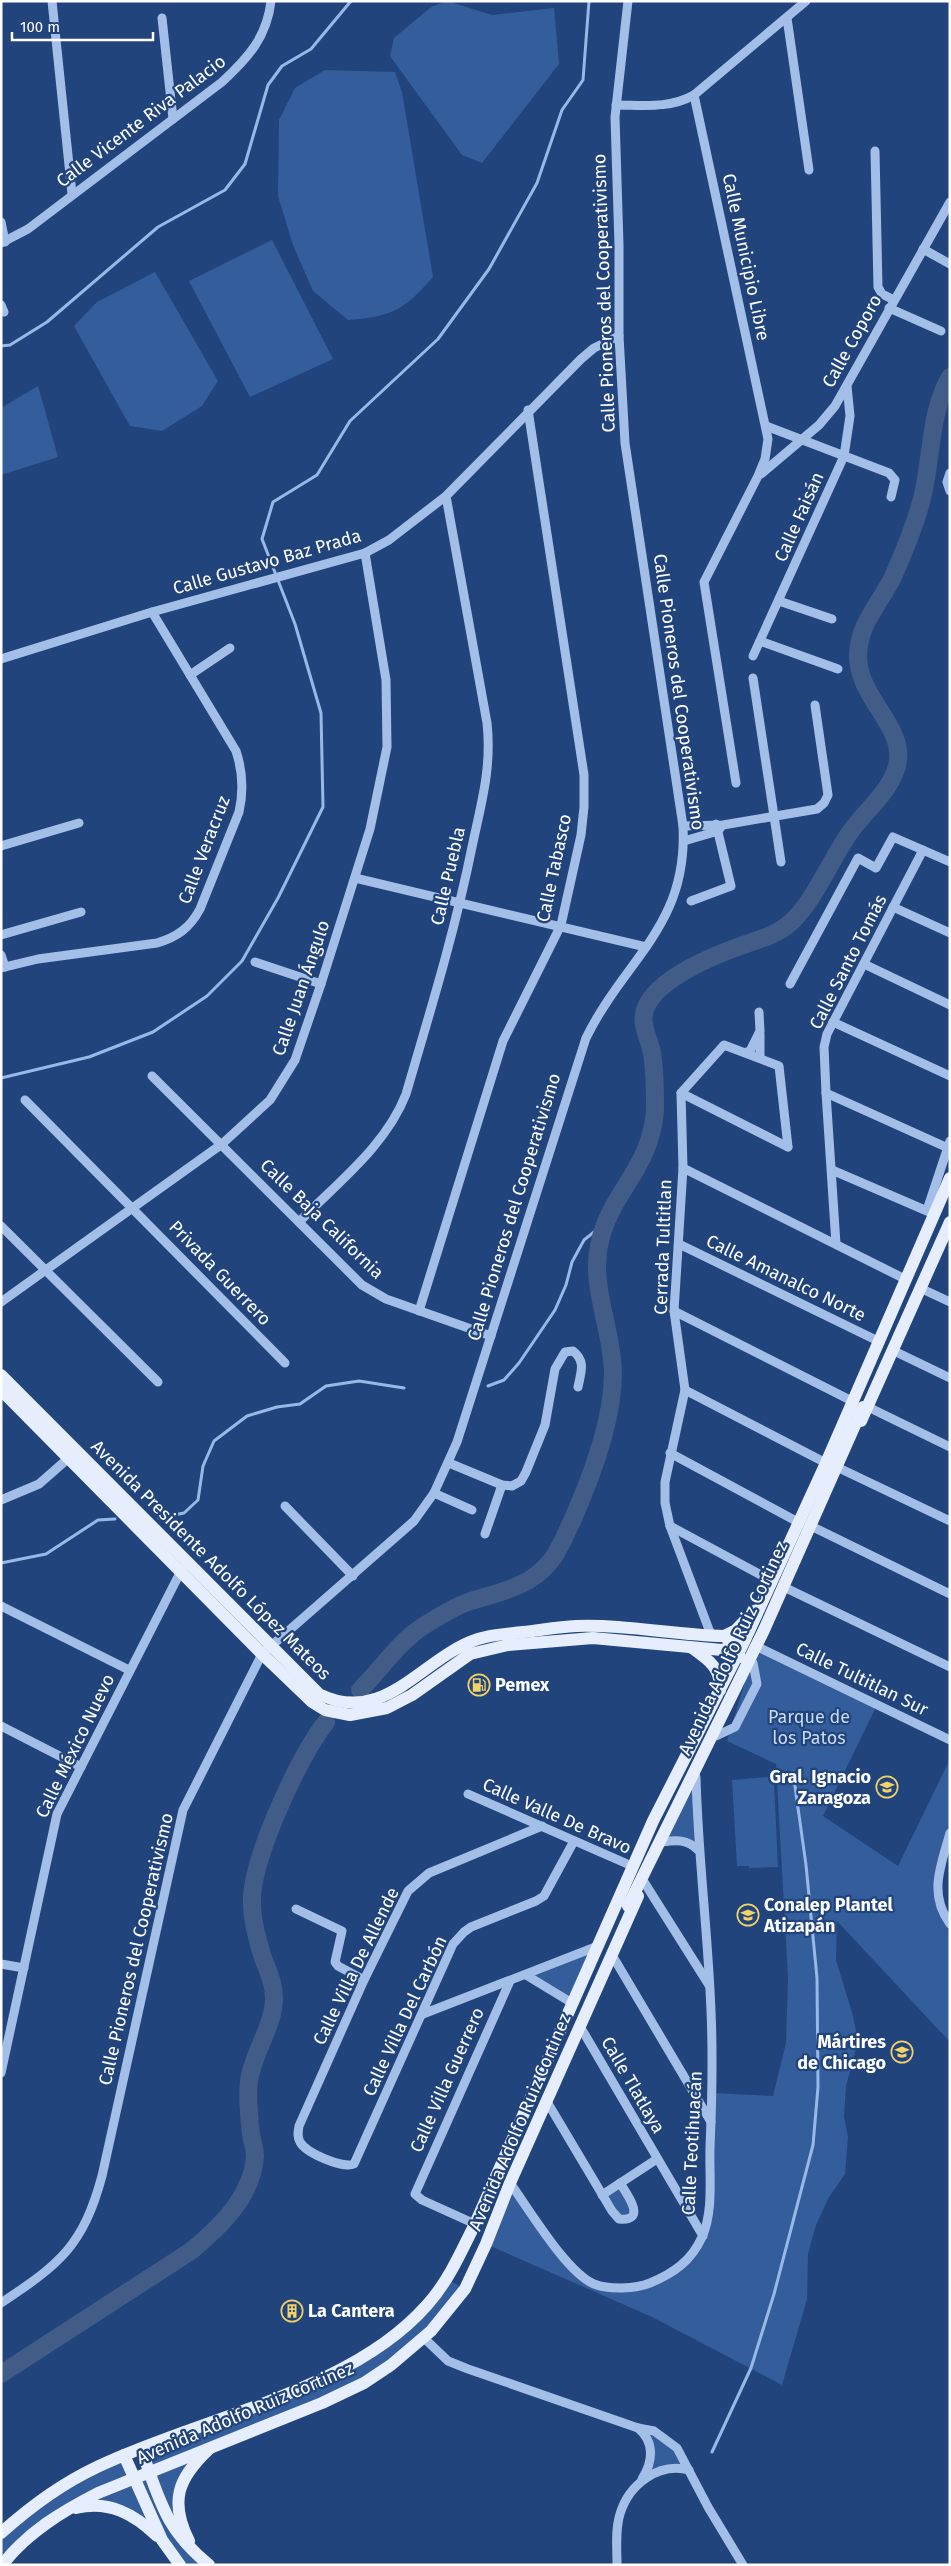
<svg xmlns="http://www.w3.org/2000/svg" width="951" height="2566" font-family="'Fira Sans',sans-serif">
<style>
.green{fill:#345d9b}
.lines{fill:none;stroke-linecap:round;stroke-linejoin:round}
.stream{stroke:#98b9e8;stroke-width:3}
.river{stroke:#415c86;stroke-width:18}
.minor{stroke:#a4bfe7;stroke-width:9}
.major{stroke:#e6eefd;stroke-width:12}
.major-bridge{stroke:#e6eefd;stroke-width:12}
.labels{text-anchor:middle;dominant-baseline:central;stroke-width:4.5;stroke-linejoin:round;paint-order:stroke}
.street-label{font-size:18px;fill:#fff;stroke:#21447d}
.poi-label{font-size:18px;font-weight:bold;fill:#fff;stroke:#21447d;text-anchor:start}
.park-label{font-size:18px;fill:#c8daf5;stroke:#21447d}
</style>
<rect width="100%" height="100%" fill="#21447d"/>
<!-- green -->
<g class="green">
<polygon points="447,1 492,15 554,8 559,64 482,163 462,155 390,56 394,38 431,7"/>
<path d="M 325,70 L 395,72 L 402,92 L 433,277 C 403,311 393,316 348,320 L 313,291 L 293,245 L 278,196 L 279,120 L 295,88 Z"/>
<polygon points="272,240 333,359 250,397 189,281"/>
<polygon points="155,272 218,381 202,406 162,431 130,426 74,326 97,302"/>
<polygon points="38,386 58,457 1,475 1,408"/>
<polygon points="760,1648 877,1705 823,1816 898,1866 950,1759 950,1833 936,1888 950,1924 950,2042 837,1921 836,1960 853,2016 858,2041 846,2086 844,2117 848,2137 845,2174 829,2197 816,2225 808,2254 807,2299 782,2385 652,2317 486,2244 510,2183 561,2253 594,2283 646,2284 689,2259 708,2211 713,2093 773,2096 786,2043 788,1978 776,1764 727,1741 747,1675"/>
<polygon points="768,1777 774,1783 778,1867 749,1868 749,1866 737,1866 732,1780"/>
<polygon points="696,1778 698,1850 691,1844 662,1842"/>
<polygon points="598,1946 572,2003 526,1975"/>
<polygon points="620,2183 634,2205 625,2219 602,2195"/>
<polygon points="447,2279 465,2289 391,2365 212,2447 180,2485 183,2528 209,2565 180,2565 123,2510 64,2510 1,2565 1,2533 30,2507 124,2455 133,2478 149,2471 141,2449 361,2358"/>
<polygon points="654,2431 677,2448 689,2470 651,2474 644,2433"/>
</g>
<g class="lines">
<!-- stream -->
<g class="stream">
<polyline points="1,346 10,345 47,322 158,227 225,190 245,164 268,85 282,66 311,49 351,1"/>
<polyline points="1,1078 89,1057 153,1032 207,996 242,961 278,898 323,807 321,713 295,624 262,539 273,502 317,475 350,421 438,339 489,269 537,183 562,110 583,80 589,1"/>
<polyline points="488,1386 504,1380 519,1363 555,1310 566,1285 572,1262 584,1240 604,1224"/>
<polyline points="159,1518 184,1513 198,1500 203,1466 214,1441 247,1416 277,1407 300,1404 326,1386 359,1381 404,1388"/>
<polyline points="1,1563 46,1554 98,1520 115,1519"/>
<polyline points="712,2452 751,2368 774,2294 813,2145 818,2087 817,1978 806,1865 793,1772"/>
</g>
<!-- river -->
<g class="river">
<path d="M 360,1690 C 380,1670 398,1643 422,1627 C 436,1618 455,1606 471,1601 C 500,1592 529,1587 549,1563 C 559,1552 565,1535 572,1521 C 592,1476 618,1409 612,1359 C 608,1320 590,1280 600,1241 C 611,1192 652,1167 655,1109 C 655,1092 655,1071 652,1053 C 649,1038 639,1022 646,1007 C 659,977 717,954 746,944 C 761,939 777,934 789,924 C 814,903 831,858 851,831 C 866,810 890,792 897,766 C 907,727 858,699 858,656 C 858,625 880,603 893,577 C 904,551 917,521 923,494 C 932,456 930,411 950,377"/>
<path d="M 1,2374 L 191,2251 C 220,2227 252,2197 255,2156 C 255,2149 252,2141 251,2134 C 249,2117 247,2098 249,2081 C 253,2052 274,2026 274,1998 C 274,1983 268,1971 263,1958 C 256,1935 249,1911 253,1887 C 260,1843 299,1757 326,1722"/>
</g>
<!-- minor -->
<g class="minor">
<polyline points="52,1 72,194"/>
<polyline points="162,18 173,119"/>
<polyline points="787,18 809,170"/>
<polyline points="694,95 768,439 765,459 758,476 704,582 736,783"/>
<path d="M 616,105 C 643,105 669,109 694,95 L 806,1"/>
<polyline points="875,151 878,287 882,294 894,300"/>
<polyline points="1,222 5,242"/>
<path d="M 1,243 L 28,229 L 222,82 C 248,58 267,37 271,1"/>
<polyline points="923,249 950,264"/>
<polyline points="1,305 4,312"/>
<polyline points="889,308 941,331"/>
<polyline points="766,426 889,473 895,480 891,497"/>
<polyline points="950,473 947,482 950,491"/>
<polyline points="761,474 819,425 835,406 950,202"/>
<polyline points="779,601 832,619"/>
<polyline points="760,641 838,669"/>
<polyline points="753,656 844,456 850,416 847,386"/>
<polyline points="1,659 152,612 365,553 389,540 446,496 581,359 594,348 619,336"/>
<polyline points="190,675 230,648"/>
<polyline points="753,678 781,862"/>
<polyline points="683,826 723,825 817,809 824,803 828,795 815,705"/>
<polyline points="684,841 718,831 721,827"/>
<polyline points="1,846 79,823"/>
<polyline points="355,878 646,947"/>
<polyline points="691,901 731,886 716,824"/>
<polyline points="893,907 950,933"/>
<polyline points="1,935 81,912"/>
<polyline points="1,955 5,967"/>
<polyline points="255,962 321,984"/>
<polyline points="864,964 950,1005"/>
<path d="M 1,968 L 38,959 L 157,943 C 177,937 190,928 200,909 L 239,812 C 244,790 243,772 236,751 L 152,612"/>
<polyline points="790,984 858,858 876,868 893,837 950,862"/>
<polyline points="833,1022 950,1076"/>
<polyline points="760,1034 760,1058"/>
<polyline points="746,1052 750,1051 760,1031 759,1012"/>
<polyline points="152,1076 362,1285 386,1299 491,1336"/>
<polyline points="681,1093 788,1147"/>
<polyline points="826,1093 948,1148"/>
<polyline points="25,1100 285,1363"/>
<polyline points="683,1168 905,1279"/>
<polyline points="832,1170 934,1214"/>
<polyline points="927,1210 950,1141"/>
<path d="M 299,1222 C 337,1183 386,1146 406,1094 C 430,1012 455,931 472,847 C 481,804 492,768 487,723 L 446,496"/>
<polyline points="1,1226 158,1382"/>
<polyline points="679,1244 878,1341"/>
<polyline points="836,1244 826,1093 824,1047 827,1034 923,850"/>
<polyline points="920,1288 950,1302"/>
<polyline points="1,1302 222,1144 270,1100 295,1060 321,984 370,829 387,747 386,680 365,553"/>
<polyline points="419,1311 503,1041 561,925 581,835 584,807 584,775 528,410"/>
<polyline points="674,1311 852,1401"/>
<polyline points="892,1350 950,1378"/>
<polyline points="685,1390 826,1463"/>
<polyline points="868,1407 950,1447"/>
<polyline points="670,1453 798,1522"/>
<path d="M 449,1463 L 502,1485 L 512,1486 L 521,1481 L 526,1472 L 545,1425 L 555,1369 L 565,1352 L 573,1351 C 586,1361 581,1372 578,1387"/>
<polyline points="841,1469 950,1521"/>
<polyline points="434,1493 472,1510"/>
<polyline points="1,1500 39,1484 72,1455"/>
<polyline points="285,1506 353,1576"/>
<polyline points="670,1526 772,1581"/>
<polyline points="815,1528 950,1594"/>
<polyline points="485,1534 502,1485"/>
<polyline points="788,1589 950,1667"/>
<polyline points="1,1606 129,1670"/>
<polyline points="711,1635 670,1526 665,1503 665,1482 685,1390 674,1311 683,1168 681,1093 724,1045 779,1066 788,1147"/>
<polyline points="760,1648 950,1740"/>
<polyline points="1,1726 81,1767"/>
<polyline points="716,1736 735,1727 757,1684 753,1663"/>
<polyline points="468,1794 632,1866"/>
<path d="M 542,1826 L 429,1873 L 408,1891 L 364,1980 L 299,2126 C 298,2132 297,2137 300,2142 C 306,2153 343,2169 354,2164 L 453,1944 L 464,1932 L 471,1927 L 536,1901 L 544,1896 L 574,1841"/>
<path d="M 950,1833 C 941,1866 928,1893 950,1924"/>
<path d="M 662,1842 C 677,1840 687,1839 698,1850"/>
<polyline points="644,1882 709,1985"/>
<polyline points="296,1909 342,1931 335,1962 338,1966 364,1980"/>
<polyline points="612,1955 711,2122"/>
<polyline points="1,1964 24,1968"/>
<polyline points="526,1975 572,2003"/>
<polyline points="423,2014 598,1946"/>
<polyline points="581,2028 703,2236"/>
<polyline points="1,2073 57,1814 183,1567"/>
<path d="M 546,2100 L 612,2211 L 619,2219 C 648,2222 627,2194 620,2183"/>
<path d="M 510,2183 C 529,2209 566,2272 594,2284 C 610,2290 635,2289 650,2283 C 674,2273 691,2261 702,2237 C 714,2211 709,2175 710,2147 C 712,2102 713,2057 711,2011 C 708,1933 698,1856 696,1777"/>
<polyline points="602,2195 657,2159"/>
<polyline points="475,2224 422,2200 415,2194 510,1981"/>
<path d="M 1,2303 C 60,2264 83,2246 102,2176 L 183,1810 L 262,1654 L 414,1521 L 434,1493 L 457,1442 L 586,1038 C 626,957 688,926 683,826 L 625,443 L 619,336 L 619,245 L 615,117 L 628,1"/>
<polyline points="424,2338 448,2361 468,2369 638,2428 654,2431 677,2448 708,2507 743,2565"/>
<path d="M 638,2428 C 655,2442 653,2462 642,2479"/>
<path d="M 617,2565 C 617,2548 615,2530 620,2514 C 629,2484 659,2462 689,2470"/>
</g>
<!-- major -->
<g class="major">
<path d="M 1,1375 L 319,1694 C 385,1727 422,1657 478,1639 C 492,1634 508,1634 523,1632 C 541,1630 558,1627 576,1626 C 625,1624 675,1635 724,1636 L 734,1644 L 740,1657"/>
<polyline points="1,1390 262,1654 312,1702 325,1710 350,1715 387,1708 412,1695 470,1654 508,1645 593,1638 722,1650 740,1643"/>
<polyline points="861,1421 950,1222"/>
<polyline points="724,1636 736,1630 754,1611"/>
<path d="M 692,1648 C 709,1660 721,1668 720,1690"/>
<path d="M 141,2449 C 160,2500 164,2528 209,2565"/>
<polyline points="124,2455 162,2540 180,2565"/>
<path d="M 76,2508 C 109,2500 134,2514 157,2536"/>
<path d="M 1,2533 C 31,2506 61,2484 97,2467 C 199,2418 351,2392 427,2305 C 448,2282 461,2252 475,2224 L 653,1821 L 744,1642 L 826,1463 L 950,1178"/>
<path d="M 189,2541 C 169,2501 178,2478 209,2449"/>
<path d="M 2,2565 C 28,2532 61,2512 98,2493 L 322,2403 L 364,2383 L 391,2365 L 431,2331 L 465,2289 L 486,2244 L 510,2183 L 638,1896"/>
</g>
<!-- major-bridge -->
<polyline class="major-bridge" points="628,1906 764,1630 863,1407"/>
</g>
<!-- icons -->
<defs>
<g id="fuel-ring" transform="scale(1.125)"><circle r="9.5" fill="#21447d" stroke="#f3d266" stroke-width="1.5"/><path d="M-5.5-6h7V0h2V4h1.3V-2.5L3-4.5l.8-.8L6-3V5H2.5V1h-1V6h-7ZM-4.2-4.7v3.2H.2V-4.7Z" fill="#f3d266"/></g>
<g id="school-ring" transform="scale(1.125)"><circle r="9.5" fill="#21447d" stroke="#f3d266" stroke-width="1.5"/><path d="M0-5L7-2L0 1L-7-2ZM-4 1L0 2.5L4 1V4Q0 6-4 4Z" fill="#f3d266"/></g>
<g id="building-ring" transform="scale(1.125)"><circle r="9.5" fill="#21447d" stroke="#f3d266" stroke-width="1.5"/><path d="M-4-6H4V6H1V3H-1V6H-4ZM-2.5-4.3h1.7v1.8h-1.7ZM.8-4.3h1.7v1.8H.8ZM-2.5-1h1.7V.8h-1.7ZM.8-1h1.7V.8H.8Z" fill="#f3d266"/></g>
</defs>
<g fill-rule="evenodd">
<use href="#fuel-ring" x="479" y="1685"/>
<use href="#school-ring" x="887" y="1787"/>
<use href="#school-ring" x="748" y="1915"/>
<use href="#school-ring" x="902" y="2052"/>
<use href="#building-ring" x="292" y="2311"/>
</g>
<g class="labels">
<!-- street labels -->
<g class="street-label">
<text transform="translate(141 121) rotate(-37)">Calle Vicente Riva Palacio</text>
<text transform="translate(746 257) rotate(78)">Calle Municipio Libre</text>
<text transform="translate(604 293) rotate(-92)">Calle Pioneros del Cooperativismo</text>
<text transform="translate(852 341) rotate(-61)">Calle Coporo</text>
<text transform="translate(799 517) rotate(-66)">Calle Faisán</text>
<text transform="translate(267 562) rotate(-16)">Calle Gustavo Baz Prada</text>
<text transform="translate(679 692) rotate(82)">Calle Pioneros del Cooperativismo</text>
<text transform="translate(204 850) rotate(-69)">Calle Veracruz</text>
<text transform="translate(554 868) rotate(-78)">Calle Tabasco</text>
<text transform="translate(448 876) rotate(-77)">Calle Puebla</text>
<text transform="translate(848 962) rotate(-63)">Calle Santo Tomás</text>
<text transform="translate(301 988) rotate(-71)">Calle Juan Ángulo</text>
<text transform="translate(514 1207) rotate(-73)">Calle Pioneros del Cooperativismo</text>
<text transform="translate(322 1219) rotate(44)">Calle Baja California</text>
<text transform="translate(663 1247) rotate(-88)">Cerrada Tultitlan</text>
<text transform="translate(220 1273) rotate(46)">Privada Guerrero</text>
<text transform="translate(786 1278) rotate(26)">Calle Amanalco Norte</text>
<text transform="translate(211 1560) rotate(45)">Avenida Presidente Adolfo López Mateos</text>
<text transform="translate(733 1648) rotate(-65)">Avenida Adolfo Ruiz Cortinez</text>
<text transform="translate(862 1679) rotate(26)">Calle Tultitlan Sur</text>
<text transform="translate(75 1746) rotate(-64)">Calle México Nuevo</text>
<text transform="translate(557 1816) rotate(24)">Calle Valle De Bravo</text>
<text transform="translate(136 1949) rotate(-77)">Calle Pioneros del Cooperativismo</text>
<text transform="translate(356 1966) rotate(-64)">Calle Villa De Allende</text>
<text transform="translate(405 2016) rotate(-65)">Calle Villa Del Carbón</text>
<text transform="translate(447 2080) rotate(-66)">Calle Villa Guerrero</text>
<text transform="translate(633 2085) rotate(60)">Calle Tlatlaya</text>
<text transform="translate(520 2122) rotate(-67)">Avenida Adolfo Ruiz Cortinez</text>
<text transform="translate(692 2143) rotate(-87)">Calle Teotihuacán</text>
<text transform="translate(245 2413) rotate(-23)">Avenida Adolfo Ruiz Cortinez</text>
</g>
<!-- poi labels -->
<g class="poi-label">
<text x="495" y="1685">Pemex</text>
<text x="871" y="1777" text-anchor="end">Gral. Ignacio<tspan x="871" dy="21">Zaragoza</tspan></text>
<text x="764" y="1905">Conalep Plantel<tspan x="764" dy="21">Atizapán</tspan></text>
<text x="886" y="2042" text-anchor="end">Mártires<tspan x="886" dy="21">de Chicago</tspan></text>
<text x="308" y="2311">La Cantera</text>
</g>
<!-- park labels -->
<g class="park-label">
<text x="809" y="1717">Parque de<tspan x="809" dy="21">los Patos</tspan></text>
</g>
</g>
<!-- border -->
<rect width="951" height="2566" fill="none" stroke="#ffffff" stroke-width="5"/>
<!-- scale -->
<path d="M12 32v8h141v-8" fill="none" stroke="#ffffff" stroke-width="2.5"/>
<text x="20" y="32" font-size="15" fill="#ffffff" stroke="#21447d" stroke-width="4" paint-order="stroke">100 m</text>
</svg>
